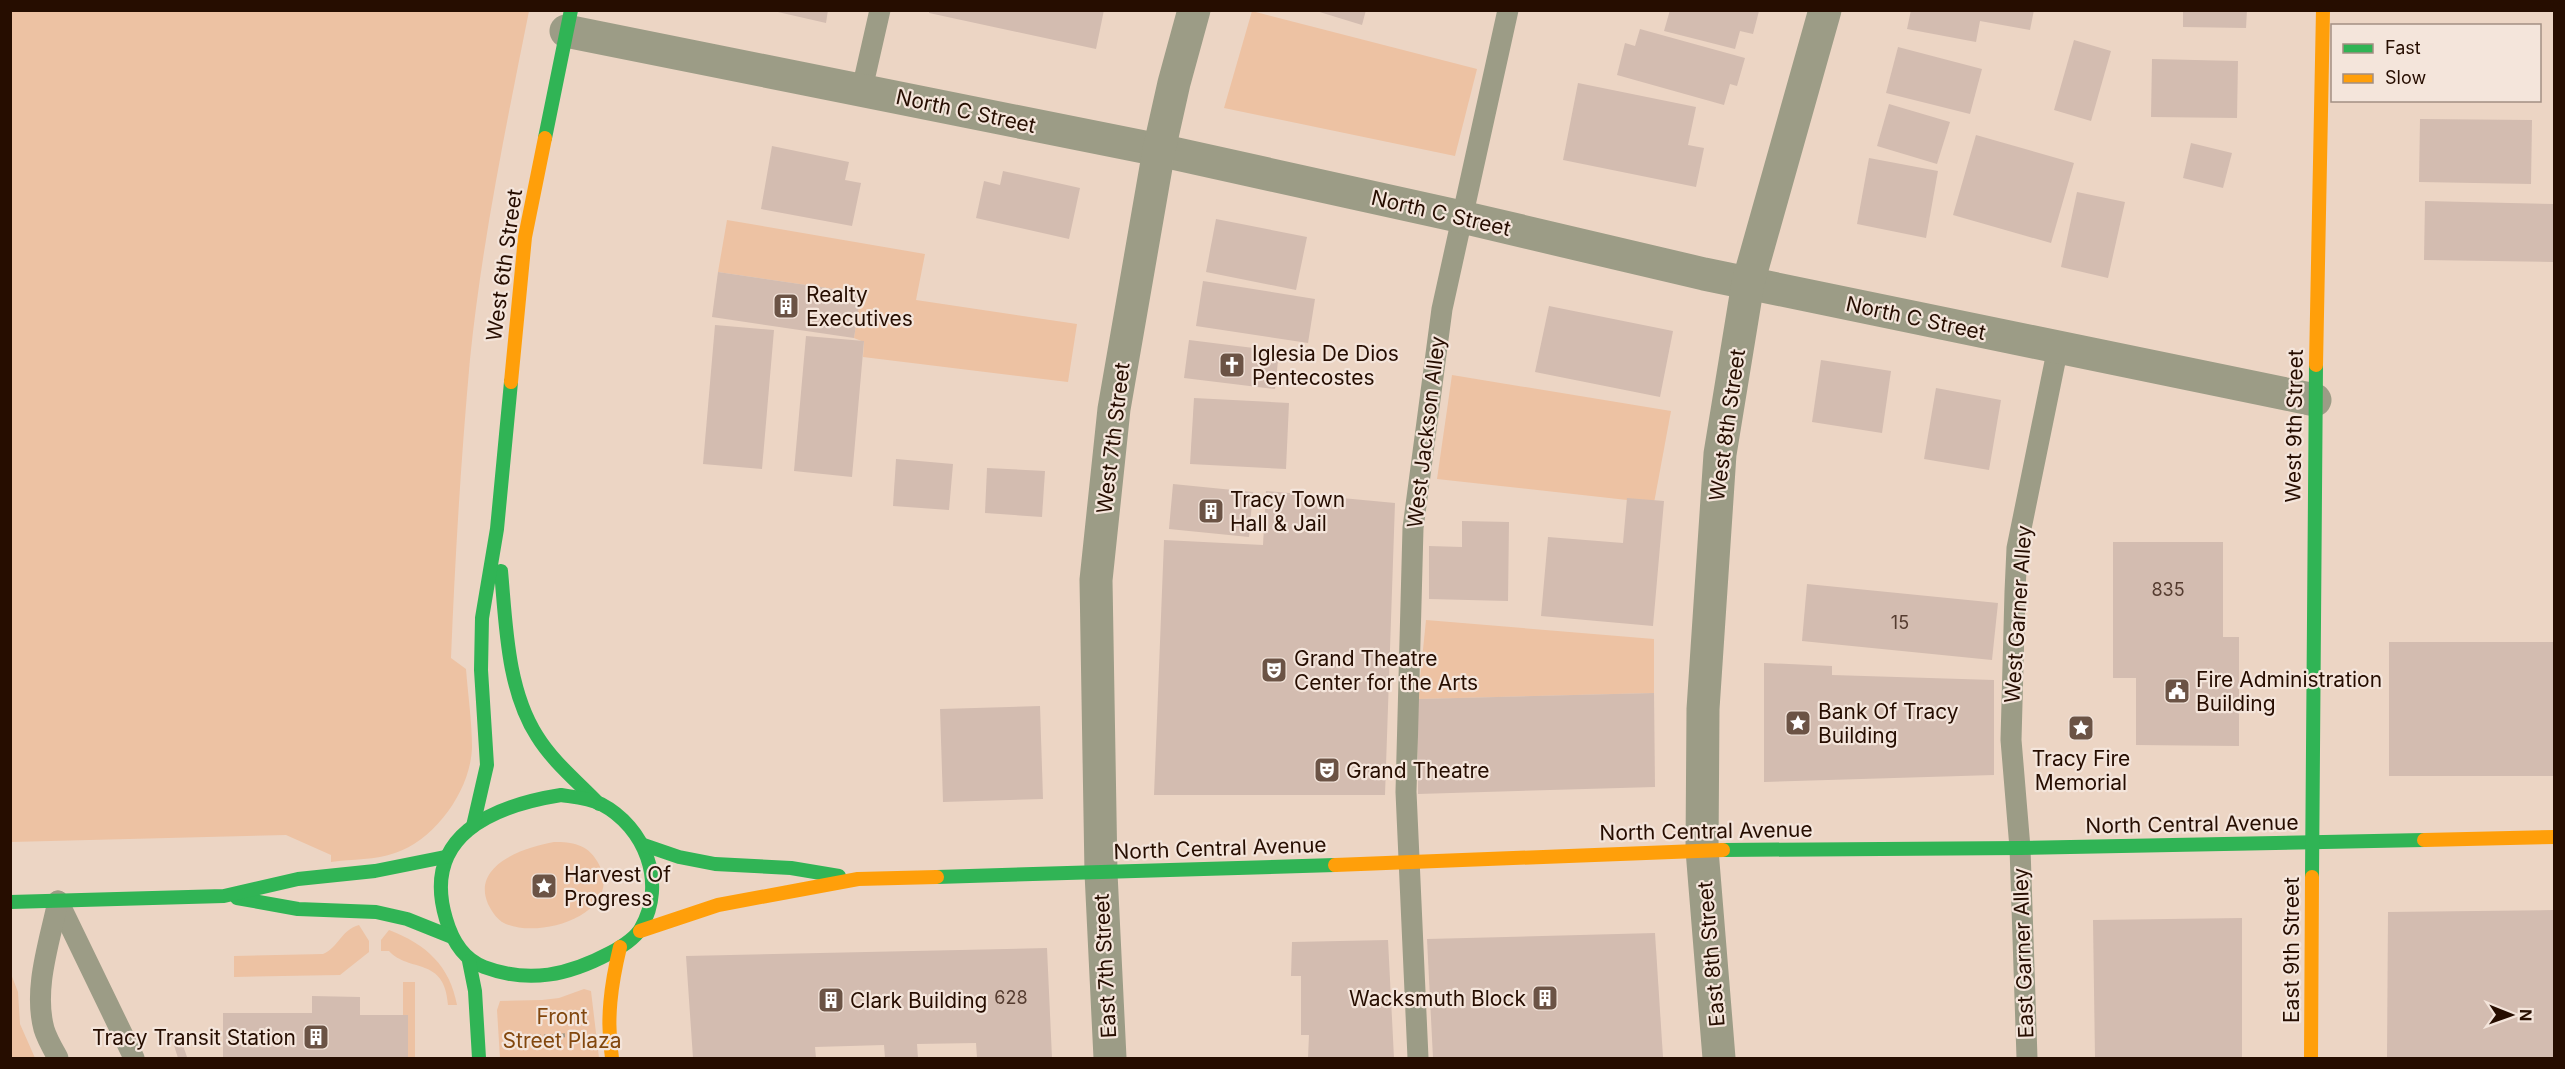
<svg xmlns="http://www.w3.org/2000/svg" width="2565" height="1069" font-family="Inter,sans-serif">
<style>
.green{fill:#edc2a3}
.building{fill:#d3bcb0}
.lines{fill:none;stroke-linecap:round;stroke-linejoin:round}
.path{stroke:#a39a89;stroke-width:4;stroke-dasharray:3 3;stroke-linecap:butt}
.lane{stroke:#9c9c86;stroke-width:21}
.street{stroke:#9c9c86;stroke-width:33}
.fast{stroke:#30b455;stroke-width:14}
.slow{stroke:#ff9f0a;stroke-width:14}
.labels{text-anchor:middle;dominant-baseline:central;stroke-width:4.5;stroke-linejoin:round;paint-order:stroke}
.number-label{font-size:18px;fill:#553c30}
.street-label{font-size:21px;fill:#260d00;stroke:#f4e5db}
.poi-label{font-size:21px;fill:#260d00;stroke:#f4e5db;text-anchor:start}
.park-label{font-size:21px;fill:#82470e;stroke:#f4e5db}
</style>
<rect width="100%" height="100%" fill="#ecd5c4"/>
<!-- green -->
<g class="green">
<path d="M 10,11 L 529,11 C 506,126 482,242 470,359 C 461,459 455,558 451,658 L 466,669 C 468,695 472,722 472,747 C 471,790 435,840 395,853 C 376,860 352,859 331,862 L 331,855 L 286,835 L 11,842 Z"/>
<polygon points="1252,11 1477,69 1455,156 1224,108"/>
<polygon points="727,220 925,254 916,300 1077,324 1068,382 863,357 864,342 854,338 861,293 718,272"/>
<polygon points="1452,375 1671,411 1654,503 1437,479"/>
<polygon points="1426,620 1654,639 1654,693 1418,699"/>
<path d="M 554,842 C 572,842 587,844 597,861 C 629,913 537,942 502,922 C 496,918 491,910 488,904 C 471,864 526,847 554,842 Z"/>
<path d="M 359,925 L 369,941 L 369,952 L 340,975 L 234,977 L 234,956 L 323,954 C 338,948 342,929 359,925 Z"/>
<path d="M 389,930 C 426,944 450,966 457,1005 L 448,1005 C 445,956 409,973 389,951 L 381,951 L 381,940 Z"/>
<polygon points="11,974 18,992 20,1024 35,1058 11,1058"/>
<polygon points="403,982 415,982 415,1058 408,1058 408,1016 403,1015"/>
<polygon points="584,989 591,991 599,1058 500,1058 497,1010 500,1001 542,1000 559,998"/>
</g>
<!-- building -->
<g class="building">
<polygon points="769,10 828,10 826,23"/>
<polygon points="929,10 1104,10 1096,49 929,13"/>
<polygon points="1313,10 1366,10 1362,25"/>
<polygon points="1670,10 1758,10 1759,11 1753,34 1740,31 1735,49 1664,31"/>
<polygon points="1911,10 2034,10 2030,30 1980,21 1976,42 1907,29"/>
<polygon points="2183,10 2247,10 2246,28 2183,27"/>
<polygon points="1640,29 1745,58 1737,86 1730,84 1724,105 1617,75 1625,43 1635,46"/>
<polygon points="2074,40 2111,51 2091,121 2054,110"/>
<polygon points="1898,47 1982,69 1970,114 1886,93"/>
<polygon points="2152,59 2238,61 2237,118 2151,117"/>
<polygon points="1578,83 1696,107 1688,145 1704,148 1696,187 1563,160"/>
<polygon points="1889,104 1950,122 1937,164 1877,146"/>
<polygon points="2420,119 2532,120 2531,184 2419,182"/>
<polygon points="1976,135 2074,163 2051,243 1953,215"/>
<polygon points="2191,143 2232,153 2223,188 2183,178"/>
<polygon points="772,146 849,162 845,180 861,183 852,226 761,209"/>
<polygon points="1869,158 1938,171 1926,238 1857,224"/>
<polygon points="1003,171 1080,188 1069,239 976,218 984,181 1000,185"/>
<polygon points="2077,192 2125,202 2108,278 2061,267"/>
<polygon points="2425,201 2554,204 2554,262 2424,260"/>
<polygon points="1216,219 1307,237 1296,290 1206,272"/>
<polygon points="718,272 861,293 854,338 712,317"/>
<polygon points="1203,281 1315,299 1308,343 1196,326"/>
<polygon points="1549,306 1673,331 1660,397 1535,372"/>
<polygon points="715,325 774,330 762,469 703,464"/>
<polygon points="806,336 864,341 852,477 794,471"/>
<polygon points="1189,340 1279,351 1275,389 1184,378"/>
<polygon points="1821,360 1891,371 1882,433 1812,422"/>
<polygon points="1936,388 2001,400 1989,470 1924,459"/>
<polygon points="1194,398 1289,403 1286,469 1190,464"/>
<polygon points="896,459 953,464 949,510 893,506"/>
<polygon points="987,468 1045,471 1042,517 985,513"/>
<polygon points="1173,484 1253,492 1249,537 1169,529"/>
<polygon points="1266,491 1395,503 1385,795 1154,795 1164,540 1263,545"/>
<polygon points="1627,498 1664,501 1653,626 1541,616 1548,537 1623,543"/>
<polygon points="1462,521 1509,522 1508,601 1429,599 1429,546 1462,547"/>
<polygon points="2113,542 2223,542 2223,637 2239,637 2239,746 2136,745 2136,678 2113,678"/>
<polygon points="1807,584 1998,603 1992,660 1802,641"/>
<rect x="2389" y="642" width="165" height="134"/>
<polygon points="1764,663 1832,666 1832,675 1994,680 1994,775 1764,782"/>
<polygon points="1654,693 1655,787 1418,794 1418,699"/>
<polygon points="1040,706 1043,799 943,802 940,709"/>
<polygon points="2554,910 2554,1058 2387,1058 2388,912"/>
<polygon points="2242,918 2242,1058 2095,1058 2093,920"/>
<polygon points="1655,933 1663,1057 1433,1058 1427,939"/>
<polygon points="1388,940 1394,1058 1308,1058 1309,1035 1301,1035 1301,976 1291,976 1292,942"/>
<polygon points="1047,948 1052,1058 977,1058 976,1043 917,1044 918,1058 885,1058 884,1045 815,1047 816,1058 693,1058 686,956"/>
<polygon points="312,996 360,997 360,1015 408,1015 408,1058 223,1058 223,1013 312,1013"/>
<polygon points="178,1031 187,1057 181,1058 178,1058 170,1033"/>
</g>
<g class="lines">
<!-- path -->
<polyline class="path" points="514,1038 572,1035"/>
<!-- lane -->
<g class="lane">
<polyline points="862,89 880,10"/>
<polyline points="58,901 134,1058"/>
<path d="M 58,901 C 50,941 33,988 44,1029 C 47,1039 53,1049 58,1058"/>
<polyline points="1418,1058 1406,792 1413,528 1442,309 1508,10"/>
<polyline points="2027,1058 2020,848 2011,740 2015,592 2017,548 2058,347"/>
</g>
<!-- street -->
<g class="street">
<polyline points="566,31 1159,150 1462,217 1704,274 2315,400"/>
<polyline points="1110,1058 1101,873 1096,580 1114,409 1159,150 1174,83 1194,10"/>
<polyline points="1719,1058 1702,850 1703,709 1720,454 1748,283 1825,10"/>
</g>
<!-- fast -->
<g class="fast">
<polyline points="545,138 571,10"/>
<path d="M 501,571 C 506,625 507,689 537,736 C 553,762 578,782 599,804"/>
<path d="M 561,795 C 574,797 589,798 601,804 C 645,827 667,883 641,928 C 635,939 621,947 610,953 C 569,975 529,984 484,967 C 463,959 452,940 446,919 C 421,836 492,806 561,795 Z"/>
<polyline points="473,826 487,765 481,670 482,618 497,529 511,382"/>
<polyline points="644,845 679,857 715,864 791,868 839,876"/>
<polyline points="1723,850 2020,848 2424,840"/>
<polyline points="937,877 1335,865"/>
<polyline points="2312,877 2316,365"/>
<polyline points="237,898 298,909 376,912 407,919 452,937"/>
<polyline points="10,902 224,896 298,879 375,871 445,857"/>
<polyline points="469,961 475,991 479,1058"/>
</g>
<!-- slow -->
<g class="slow">
<polyline points="2316,365 2323,10"/>
<polyline points="511,382 525,237 545,138"/>
<polyline points="2424,840 2554,837"/>
<polyline points="1335,865 1723,850"/>
<polyline points="640,931 718,905 858,879 937,877"/>
<path d="M 612,1058 C 606,1020 611,984 620,947"/>
<polyline points="2311,1058 2312,877"/>
</g>
</g>
<!-- icons -->
<defs>
<g id="building-square" transform="scale(1.35)"><rect x="-9" y="-9" width="18" height="18" rx="4" fill="#6b5345" stroke="#f4e5db"/><path d="M-4-6H4V6H1V3H-1V6H-4ZM-2.5-4.3h1.7v1.8h-1.7ZM.8-4.3h1.7v1.8H.8ZM-2.5-1h1.7V.8h-1.7ZM.8-1h1.7V.8H.8Z" fill="#fff"/></g>
<g id="church-square" transform="scale(1.35)"><rect x="-9" y="-9" width="18" height="18" rx="4" fill="#6b5345" stroke="#f4e5db"/><path d="M-1.2-6h2.4v3.5h3.3v2.4h-3.3V6h-2.4V-.1h-3.3v-2.4h3.3Z" fill="#fff"/></g>
<g id="theatre-square" transform="scale(1.35)"><rect x="-9" y="-9" width="18" height="18" rx="4" fill="#6b5345" stroke="#f4e5db"/><path d="M-5-5.5Q0-4 5-5.5V0Q5 5 0 6Q-5 5-5 0ZM-3.3-2.5H-1v1.5H-3.3ZM1-2.5H3.3v1.5H1ZM-2.8 1Q0 5.5 2.8 1Z" fill="#fff"/></g>
<g id="civic-square" transform="scale(1.35)"><rect x="-9" y="-9" width="18" height="18" rx="4" fill="#6b5345" stroke="#f4e5db"/><path d="M-.6-6.5H3V-4.5H.6V-3L4-1V1h2V6H-6V1h2V-1L-.6-3ZM-1.2 2.5V6h2.4V2.5Z" fill="#fff"/></g>
<g id="sight-square" transform="scale(1.35)"><rect x="-9" y="-9" width="18" height="18" rx="4" fill="#6b5345" stroke="#f4e5db"/><path d="M0-6L1.8-2.2L6-1.7L2.9 1.2L3.7 5.4L0 3.3L-3.7 5.4L-2.9 1.2L-6-1.7L-1.8-2.2Z" fill="#fff"/></g>
</defs>
<g fill-rule="evenodd">
<use href="#building-square" x="786" y="306"/>
<use href="#church-square" x="1232" y="365"/>
<use href="#building-square" x="1211" y="511"/>
<use href="#theatre-square" x="1274" y="670"/>
<use href="#civic-square" x="2177" y="691"/>
<use href="#sight-square" x="1798" y="723"/>
<use href="#sight-square" x="2081" y="728"/>
<use href="#theatre-square" x="1327" y="770"/>
<use href="#sight-square" x="544" y="886"/>
<use href="#building-square" x="1545" y="998"/>
<use href="#building-square" x="831" y="1000"/>
<use href="#building-square" x="316" y="1037"/>
</g>
<g class="labels">
<!-- number labels -->
<g class="number-label">
<text x="2168" y="589">835</text>
<text x="1900" y="622">15</text>
<text x="1011" y="997">628</text>
</g>
<!-- street labels -->
<g class="street-label">
<text transform="translate(966 111) rotate(12)">North C Street</text>
<text transform="translate(1441 213) rotate(13)">North C Street</text>
<text transform="translate(504 265) rotate(-82)">West 6th Street</text>
<text transform="translate(1916 318) rotate(12)">North C Street</text>
<text transform="translate(1727 425) rotate(-82)">West 8th Street</text>
<text transform="translate(2294 426) rotate(-89)">West 9th Street</text>
<text transform="translate(1426 432) rotate(-83)">West Jackson Alley</text>
<text transform="translate(1113 438) rotate(-83)">West 7th Street</text>
<text transform="translate(2018 614) rotate(-86)">West Garner Alley</text>
<text transform="translate(2192 824) rotate(-1)">North Central Avenue</text>
<text transform="translate(1706 831) rotate(-1)">North Central Avenue</text>
<text transform="translate(1220 848) rotate(-2)">North Central Avenue</text>
<text transform="translate(2291 950) rotate(-90)">East 9th Street</text>
<text transform="translate(2023 953) rotate(-92)">East Garner Alley</text>
<text transform="translate(1711 954) rotate(-95)">East 8th Street</text>
<text transform="translate(1105 966) rotate(-93)">East 7th Street</text>
</g>
<!-- poi labels -->
<g class="poi-label">
<text x="806" y="294">Realty<tspan x="806" dy="24">Executives</tspan></text>
<text x="1252" y="353">Iglesia De Dios<tspan x="1252" dy="24">Pentecostes</tspan></text>
<text x="1230" y="499">Tracy Town<tspan x="1230" dy="24">Hall &amp; Jail</tspan></text>
<text x="1294" y="658">Grand Theatre<tspan x="1294" dy="24">Center for the Arts</tspan></text>
<text x="2196" y="679">Fire Administration<tspan x="2196" dy="24">Building</tspan></text>
<text x="1818" y="711">Bank Of Tracy<tspan x="1818" dy="24">Building</tspan></text>
<text x="2081" y="758" text-anchor="middle">Tracy Fire<tspan x="2081" dy="24">Memorial</tspan></text>
<text x="1346" y="770">Grand Theatre</text>
<text x="564" y="874">Harvest Of<tspan x="564" dy="24">Progress</tspan></text>
<text x="1526" y="998" text-anchor="end">Wacksmuth Block</text>
<text x="850" y="1000">Clark Building</text>
<text x="296" y="1037" text-anchor="end">Tracy Transit Station</text>
</g>
<!-- park labels -->
<g class="park-label">
<text x="562" y="1016">Front<tspan x="562" dy="24">Street Plaza</tspan></text>
</g>
</g>
<!-- border -->
<rect width="2565" height="1069" fill="none" stroke="#260d00" stroke-width="24"/>
<!-- legend -->
<rect x="2331" y="24" width="210" height="78" fill="#f4e5db" stroke="#a28f83" stroke-width="1.5"/>
<rect x="2343" y="44" width="30" height="9" fill="#30b455" stroke="#a28f83" stroke-width="1.5"/>
<text x="2385" y="54" font-size="18" fill="#260d00">Fast</text>
<rect x="2343" y="74" width="30" height="9" fill="#ff9f0a" stroke="#a28f83" stroke-width="1.5"/>
<text x="2385" y="84" font-size="18" fill="#260d00">Slow</text>
<!-- north arrow -->
<g transform="translate(2511 1015) rotate(91)" stroke="#f4e5db" stroke-width="4.5" paint-order="stroke">
<path d="M0-4.5L10 22L0 15L-10 22Z" fill="#260d00"/>
<text y="-9" font-size="16" font-weight="bold" text-anchor="middle" fill="#260d00">N</text>
</g>
</svg>
